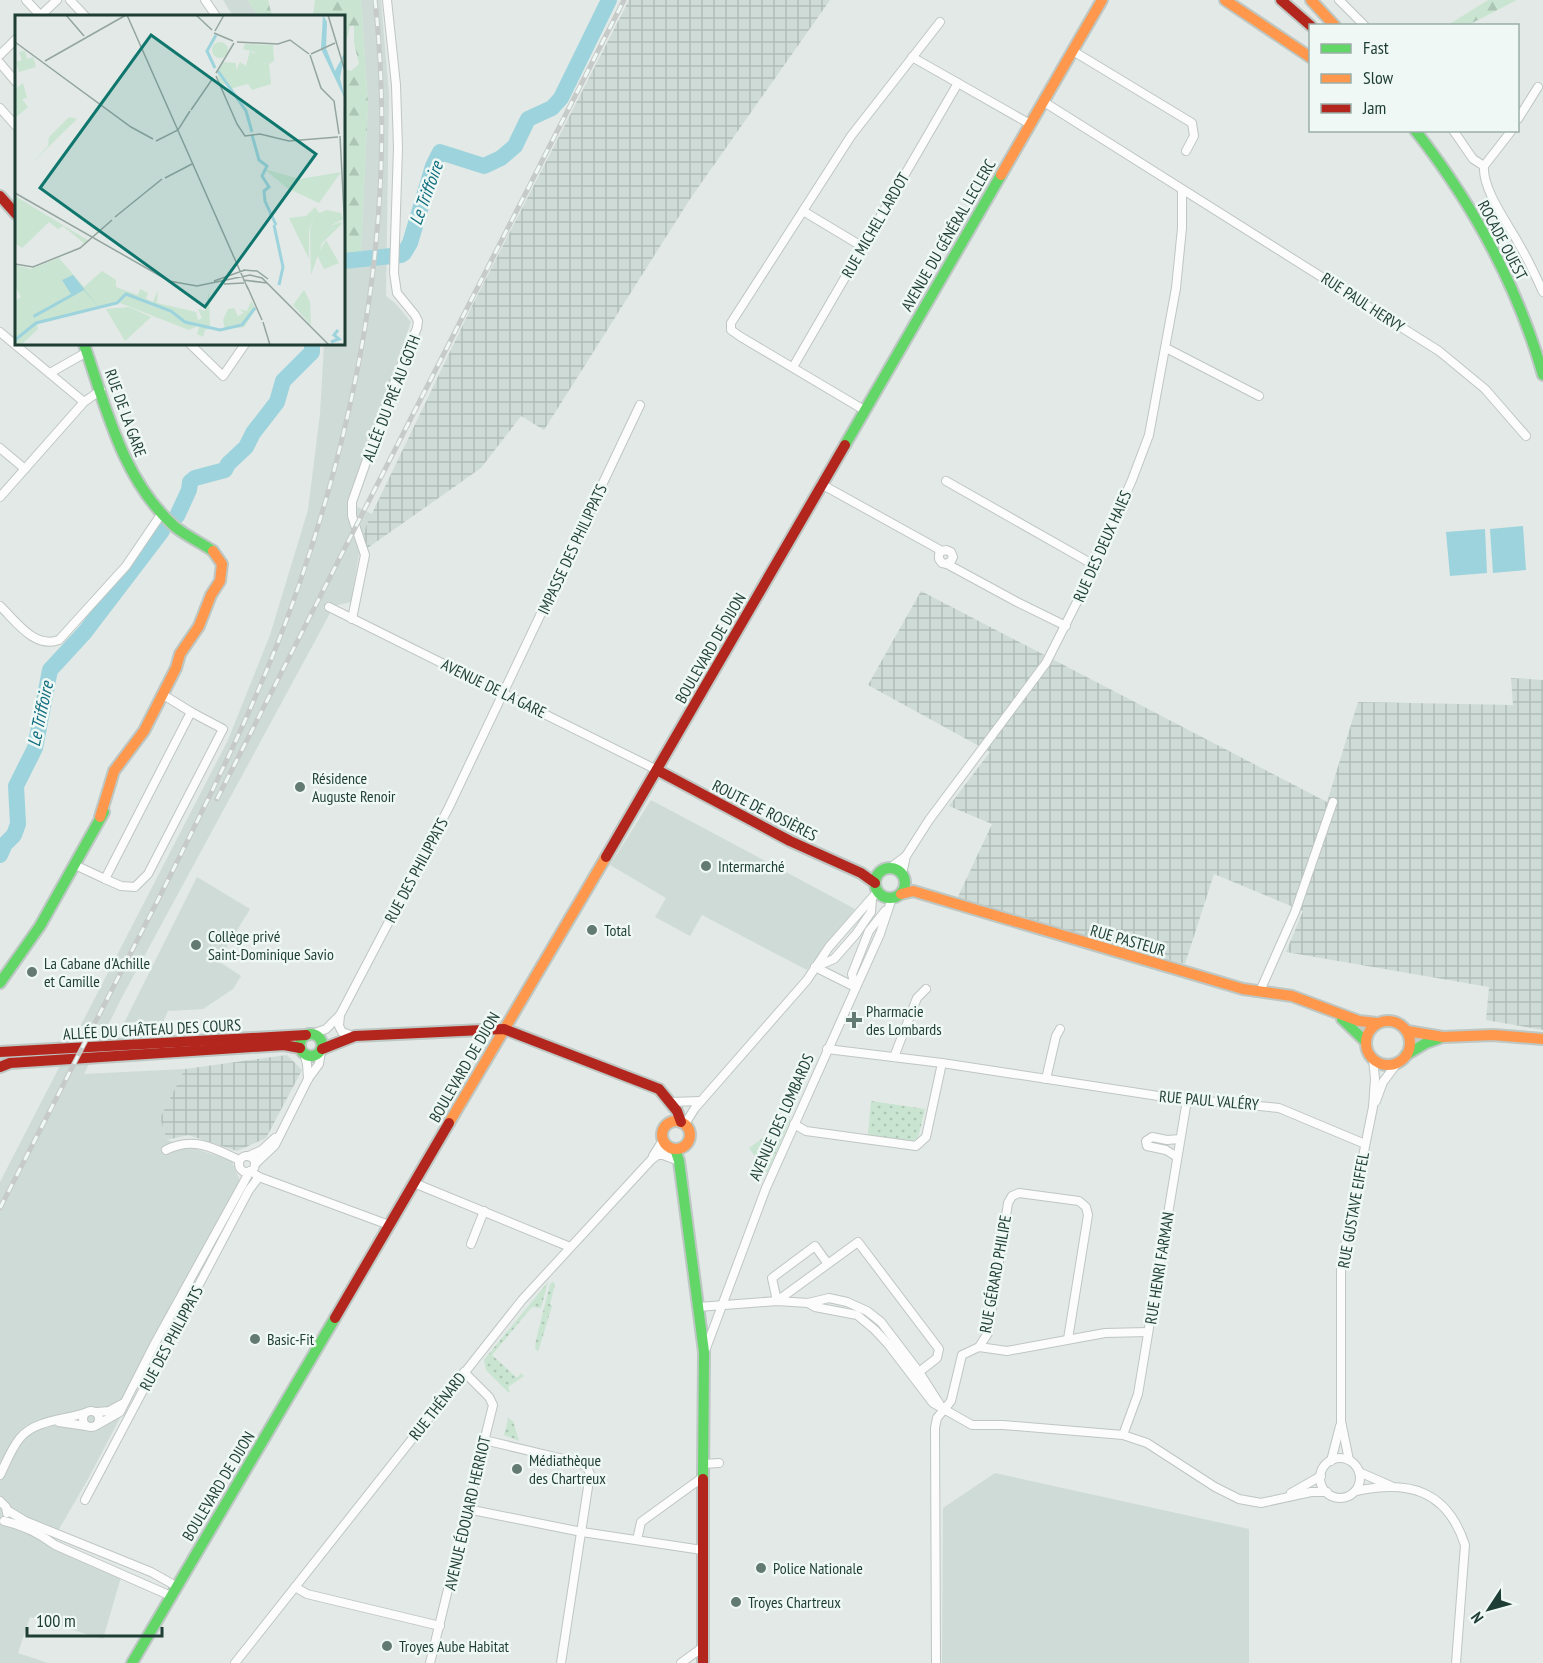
<svg xmlns="http://www.w3.org/2000/svg" width="1543" height="1663" font-family="'PT Sans Narrow',sans-serif">
<style>
.built{fill:#cfdbd6}
.industrial{fill:url(#industrial-grid)}
.grass{fill:url(#grass-dots)}
.forest{fill:url(#forest-firs)}
.park{fill:url(#park-crowns)}
.water{fill:#9dd3dc}
.lines{fill:none;stroke-linecap:round;stroke-linejoin:round}
.river{stroke:#9dd3dc;stroke-width:16}
.street-casing{stroke:#bfc6c3;stroke-width:10}
.fast-casing{stroke:#bdc7c3;stroke-width:14}
.slow-casing{stroke:#bdc7c3;stroke-width:14}
.jam-casing{stroke:#bdc7c3;stroke-width:14}
.street{stroke:#fbfcfb;stroke-width:8}
.fast{stroke:#63d668;stroke-width:10}
.slow{stroke:#ff974d;stroke-width:10}
.jam{stroke:#b3261e;stroke-width:10}
.rail-casing{stroke:#c6cac9;stroke-width:5}
.rail{stroke:#eff8f4;stroke-width:3;stroke-dasharray:9;stroke-linecap:butt}
.poi-dot{fill:#637a73;stroke:#eff8f4;stroke-width:2}
.labels{text-anchor:middle;dominant-baseline:central;stroke-width:5;stroke-linejoin:round;paint-order:stroke}
.street-label{font-size:16px;fill:#1e3e35;stroke:#eff8f4}
.poi-label{font-size:16px;fill:#1e3e35;stroke:#eff8f4;text-anchor:start}
.water-label{font-size:18px;font-style:italic;fill:#116e80;stroke:#eff8f4}
.inset-river{fill:none;stroke:#9dd3dc;stroke-width:3}
.inset-road{fill:none;stroke:#94a59f;stroke-width:1.5}
.view{fill:#0f766e;fill-opacity:0.15;stroke:#0f766e;stroke-width:3}
.inset-edge{fill:none;stroke:#1e3e35;stroke-width:3}
</style>
<defs>
<pattern id="industrial-grid" width="8" height="8" patternUnits="userSpaceOnUse" patternTransform="scale(1.5)"><rect width="8" height="8" fill="#cfdbd6"/><path d="M0 4h8M4 0v8" fill="none" stroke="#b1bdb8"/></pattern>
<pattern id="grass-dots" width="8" height="8" patternUnits="userSpaceOnUse" patternTransform="scale(1.5)"><rect width="8" height="8" fill="#c9e4d1"/><path d="M2 2h.1M6 6h.1" fill="none" stroke="#acc5b4" stroke-width="1.8" stroke-linecap="round"/></pattern>
<pattern id="forest-firs" width="22" height="20" patternUnits="userSpaceOnUse" patternTransform="scale(1.5)"><rect width="22" height="20" fill="#c9e4d1"/><path d="M5 1l3.5 6h-7zM16 11l3.5 6h-7z" fill="#acc5b4"/></pattern>
<pattern id="park-crowns" width="20" height="18" patternUnits="userSpaceOnUse" patternTransform="scale(1.5)"><rect width="20" height="18" fill="#c9e4d1"/><path d="M2 6a3 3 0 1 1 6 0M12 15a3 3 0 1 1 6 0" fill="none" stroke="#acc5b4"/></pattern>
</defs>
<rect width="100%" height="100%" fill="#e2e9e6"/>
<!-- built -->
<g class="built">
<polygon points="223,0 248,0 258,16 233,16"/>
<polygon points="361,0 381,0 389,95 386,296 396,304 411,322 347,502 372,514 366,526 359,554 351,602 334,606 121,999 84,1074 185,1069 160,1118 167,1140 231,1160 242,1185 88,1479 51,1543 121,1577 103,1639 30,1617 18,1653 48,1663 0,1663 0,1182 228,740 270,635 308,510 320,414 324,344 344,344 344,256 346,271 361,251 368,104"/>
<polygon points="651,800 756,856 855,909 807,970 702,915 690,936 655,917 666,898 610,865"/>
<polygon points="197,877 250,909 218,961 241,976 233,989 203,1009 168,1011 162,1024 122,1027"/>
<polygon points="995,1473 1249,1529 1249,1663 942,1663 943,1508"/>
</g>
<!-- industrial -->
<g class="industrial">
<polygon points="629,0 830,0 690,199 544,430 521,416 481,468 359,554 366,526 473,304"/>
<polygon points="921,591 1327,802 1358,702 1513,705 1511,678 1543,680 1543,1030 1486,1020 1489,987 1286,952 1303,911 1214,874 1185,964 956,901 992,824 949,806 990,752 868,685"/>
<polygon points="287,1055 302,1070 266,1138 237,1151 188,1135 167,1140 160,1118 185,1069"/>
</g>
<!-- grass -->
<g class="grass">
<polygon points="871,1101 925,1109 918,1138 913,1141 868,1135"/>
<polygon points="548,1282 541,1308 532,1307 492,1355 517,1378 521,1373 524,1376 508,1387 510,1392 508,1392 486,1370 484,1360"/>
<polygon points="553,1282 555,1284 550,1304 552,1306 538,1352 535,1348 536,1340 550,1284"/>
<polygon points="509,1416 509,1419 513,1421 519,1441 504,1435"/>
</g>
<!-- forest -->
<g class="forest">
<polygon points="248,0 268,0 272,16 258,16"/>
<polygon points="315,0 361,0 368,104 361,251 358,260 346,271 344,256 344,95 347,92 344,91 344,69 351,71 359,64 354,43 354,26 350,26 347,39 344,37 344,16 315,16 313,15"/>
<polygon points="1488,0 1517,0 1468,25 1448,25"/>
</g>
<!-- park -->
<polygon class="park" points="791,1118 767,1173 749,1148"/>
<!-- water -->
<g class="water">
<polygon points="1523,526 1526,570 1493,573 1490,529"/>
<polygon points="1485,529 1487,573 1450,576 1446,532"/>
</g>
<g class="lines">
<!-- river -->
<g class="river">
<polyline points="344,261 401,255 404,253 410,243 433,166 440,152 484,166 501,158 515,146 528,119 552,108 561,98 609,0"/>
<polyline points="177,516 189,490 190,482 195,478 225,470 228,464 246,447 253,433 277,402 283,381 312,352 312,344"/>
<polyline points="0,855 5,844 14,835 18,824 16,786 35,748 50,670 85,632 162,531"/>
</g>
<!-- street casing -->
<g class="street-casing">
<g id="street">
<polyline points="26,0 41,16"/>
<polyline points="70,0 85,16"/>
<polyline points="205,0 216,16"/>
<polyline points="1339,0 1365,26"/>
<polyline points="40,16 57,0"/>
<polyline points="1073,51 1192,123 1194,136 1186,151"/>
<polyline points="0,55 16,39"/>
<polyline points="912,57 1030,124"/>
<polyline points="0,63 16,82"/>
<polyline points="1044,102 1439,351 1485,389 1526,436"/>
<polyline points="0,108 16,126"/>
<polyline points="1518,119 1538,87"/>
<path d="M 1453,130 L 1473,159 L 1484,166 C 1482,190 1509,225 1520,246 C 1529,261 1536,277 1543,292"/>
<polyline points="1484,166 1512,130"/>
<polyline points="803,211 863,247"/>
<polyline points="0,332 84,402"/>
<polyline points="190,344 223,376 245,344"/>
<polyline points="1166,348 1259,396"/>
<polyline points="793,367 958,83"/>
<polyline points="50,373 87,352"/>
<polyline points="864,410 741,337 731,330 731,323 851,136 940,22"/>
<polyline points="0,448 25,469"/>
<polyline points="946,481 1094,565"/>
<polyline points="821,484 942,551 946,550 951,552 953,557 951,561 947,564 942,563 939,559 939,554 942,551"/>
<polyline points="0,497 84,402 101,390"/>
<polyline points="947,564 1017,602 1066,626"/>
<path d="M 0,606 C 16,621 34,649 59,640 L 126,566 L 162,513"/>
<polyline points="329,607 657,770"/>
<polyline points="352,619 365,555 352,516 352,502 395,380 417,328 418,321 415,315 397,293 394,273 398,148 396,85 387,0"/>
<polyline points="75,865 105,879 191,712 162,694"/>
<polyline points="890,868 906,856"/>
<polyline points="902,874 906,856 929,820 1046,663 1083,590 1132,480 1149,435 1176,288 1182,228 1182,190"/>
<polyline points="105,879 121,886 135,887 148,874 223,729 191,712"/>
<polyline points="815,967 834,959 856,934 871,912 872,899"/>
<polyline points="815,967 855,987"/>
<polyline points="855,987 852,974 869,931 885,911"/>
<polyline points="1260,991 1295,912 1333,802"/>
<polyline points="340,1015 339,1026 342,1032 348,1034"/>
<polyline points="312,1034 326,1029 340,1015 449,807 640,405"/>
<polyline points="827,1049 942,1063 1165,1097 1279,1108 1365,1144"/>
<polyline points="304,1053 307,1064 308,1079"/>
<polyline points="894,1057 917,998 926,989"/>
<polyline points="1046,1079 1056,1036 1060,1029"/>
<polyline points="1376,1101 1383,1082 1398,1062"/>
<polyline points="670,1102 701,1101"/>
<polyline points="685,1124 695,1108 807,980 829,947 878,891"/>
<polyline points="794,1124 806,1131 916,1146 926,1137 942,1063"/>
<path d="M 166,1150 C 193,1136 214,1148 239,1160"/>
<polyline points="657,1155 663,1155 679,1161"/>
<circle cx="247" cy="1164" r="8"/>
<polyline points="249,1156 262,1150 275,1138"/>
<polyline points="653,1156 663,1140"/>
<polyline points="1177,1157 1166,1150 1147,1146 1146,1141 1152,1137 1167,1140 1180,1139"/>
<polyline points="255,1164 275,1145 308,1079 319,1064 321,1051"/>
<polyline points="256,1175 259,1177 389,1225"/>
<polyline points="414,1183 570,1247"/>
<polyline points="471,1244 484,1211"/>
<polyline points="828,1264 815,1246 772,1278 777,1301 858,1242 939,1349 937,1358 919,1372"/>
<polyline points="808,1303 815,1307 857,1315 875,1330 888,1344 933,1403 972,1425 1003,1425 1123,1435 1147,1443 1215,1487 1239,1499 1261,1503 1311,1492 1327,1492"/>
<polyline points="698,1307 777,1301 808,1303 829,1298 847,1302 867,1311 881,1322 919,1372 942,1408"/>
<polyline points="979,1347 988,1333 1008,1203 1012,1196 1019,1193 1079,1201 1086,1207 1088,1215 1068,1339"/>
<polyline points="705,1351 766,1188 880,934 892,898"/>
<circle cx="91" cy="1419" r="8"/>
<polyline points="97,1412 109,1411 122,1404"/>
<polyline points="59,1422 86,1426"/>
<polyline points="97,1425 120,1412 154,1345 250,1171"/>
<polyline points="1123,1435 1138,1394 1187,1100"/>
<polyline points="484,1440 580,1463 587,1467 590,1474 561,1663"/>
<circle cx="1340" cy="1478" r="20"/>
<polyline points="1349,1460 1341,1421 1341,1265 1373,1107 1375,1079 1373,1059"/>
<polyline points="1331,1461 1340,1426"/>
<polyline points="703,1464 719,1463"/>
<polyline points="1359,1472 1391,1486"/>
<path d="M 0,1475 C 6,1463 11,1449 20,1438 C 35,1420 64,1420 85,1413"/>
<path d="M 1356,1491 C 1409,1480 1447,1490 1465,1545 L 1456,1663"/>
<polyline points="1291,1493 1321,1476"/>
<polyline points="85,1500 249,1190 259,1177"/>
<polyline points="0,1501 6,1507 7,1513"/>
<polyline points="467,1509 582,1532 702,1550"/>
<polyline points="7,1510 25,1521 151,1572 176,1586"/>
<path d="M 4,1521 C 23,1525 39,1533 55,1545 L 171,1596"/>
<polyline points="637,1540 641,1522 703,1477"/>
<polyline points="295,1587 307,1594 440,1626"/>
<polyline points="235,1663 522,1300 651,1160 668,1147"/>
<polyline points="430,1663 493,1405 489,1397 464,1372"/>
<polyline points="681,1663 703,1647"/>
<polyline points="936,1663 935,1428 937,1418 951,1401 962,1355 979,1347 1007,1351 1105,1333 1148,1332"/>
</g>
</g>
<!-- fast casing -->
<g class="fast-casing">
<g id="fast">
<path d="M 1415,130 C 1473,204 1517,284 1543,375"/>
<path d="M 84,344 C 106,407 122,479 174,526 C 186,536 200,542 213,551"/>
<polyline points="845,445 1001,175"/>
<circle cx="890" cy="883" r="15"/>
<polyline points="0,983 40,926 104,812"/>
<polyline points="1342,1019 1366,1042"/>
<circle cx="311" cy="1045" r="11"/>
<polyline points="1406,1055 1426,1043 1440,1038"/>
<polyline points="675,1149 679,1161 704,1352 703,1479"/>
<polyline points="132,1663 335,1318"/>
</g>
</g>
<!-- slow casing -->
<g class="slow-casing">
<g id="slow">
<polyline points="1225,0 1310,57"/>
<polyline points="1311,0 1335,26"/>
<polyline points="1001,175 1102,0"/>
<polyline points="100,817 114,771 144,731 176,668 180,654 199,626 211,595 220,581 222,564 213,551"/>
<polyline points="901,894 913,891 1243,989 1292,996 1359,1021 1377,1023"/>
<circle cx="1388" cy="1043" r="22"/>
<polyline points="1407,1031 1443,1037 1493,1035 1543,1039"/>
<circle cx="676" cy="1135" r="14"/>
<polyline points="449,1123 606,857"/>
</g>
</g>
<!-- jam casing -->
<g class="jam-casing">
<g id="jam">
<polyline points="1281,0 1311,26"/>
<polyline points="0,196 16,214"/>
<polyline points="657,770 790,841 861,873 875,883"/>
<polyline points="606,857 845,445"/>
<polyline points="322,1049 355,1036 504,1029 659,1089 677,1111 681,1122"/>
<polyline points="0,1052 306,1035"/>
<polyline points="0,1067 10,1063 284,1045 300,1048"/>
<polyline points="335,1318 449,1123"/>
<polyline points="703,1479 703,1663"/>
</g>
</g>
<!-- street -->
<use href="#street" class="street"/>
<!-- fast -->
<use href="#fast" class="fast"/>
<!-- slow -->
<use href="#slow" class="slow"/>
<!-- jam -->
<use href="#jam" class="jam"/>
<!-- rail casing -->
<g class="rail-casing">
<g id="rail">
<polyline points="217,799 624,0"/>
<path d="M 0,1208 C 54,1103 108,997 162,892 C 212,792 263,691 299,585 C 364,395 397,201 375,0"/>
</g>
</g>
<!-- rail -->
<use href="#rail" class="rail"/>
</g>
<!-- markers -->
<g class="poi-dot">
<circle cx="300" cy="787" r="6"/>
<circle cx="706" cy="866" r="6"/>
<circle cx="592" cy="930" r="6"/>
<circle cx="196" cy="945" r="6"/>
<circle cx="32" cy="972" r="6"/>
<path d="M851 1011h6v6h6v6h-6v6h-6v-6h-6v-6h6z"/>
<circle cx="255" cy="1339" r="6"/>
<circle cx="517" cy="1469" r="6"/>
<circle cx="761" cy="1568" r="6"/>
<circle cx="736" cy="1602" r="6"/>
<circle cx="387" cy="1646" r="6"/>
</g>
<g class="labels">
<!-- street labels -->
<g class="street-label">
<text transform="translate(875 225) rotate(-60)">RUE MICHEL LARDOT</text>
<text transform="translate(948 235) rotate(-60)">AVENUE DU GÉNÉRAL LECLERC</text>
<text transform="translate(1503 240) rotate(62)">ROCADE OUEST</text>
<text transform="translate(1363 302) rotate(33)">RUE PAUL HERVY</text>
<text transform="translate(391 398) rotate(-69)">ALLÉE DU PRÉ AU GOTH</text>
<text transform="translate(126 413) rotate(70)">RUE DE LA GARE</text>
<text transform="translate(1102 546) rotate(-66)">RUE DES DEUX HAIES</text>
<text transform="translate(572 549) rotate(-65)">IMPASSE DES PHILIPPATS</text>
<text transform="translate(710 648) rotate(-60)">BOULEVARD DE DIJON</text>
<text transform="translate(494 688) rotate(26)">AVENUE DE LA GARE</text>
<text transform="translate(765 810) rotate(27)">ROUTE DE ROSIÈRES</text>
<text transform="translate(416 870) rotate(-62)">RUE DES PHILIPPATS</text>
<text transform="translate(1128 940) rotate(16)">RUE PASTEUR</text>
<text transform="translate(152 1029) rotate(-3)">ALLÉE DU CHÂTEAU DES COURS</text>
<text transform="translate(464 1067) rotate(-60)">BOULEVARD DE DIJON</text>
<text transform="translate(1209 1100) rotate(5)">RUE PAUL VALÉRY</text>
<text transform="translate(781 1117) rotate(-66)">AVENUE DES LOMBARDS</text>
<text transform="translate(1353 1210) rotate(-80)">RUE GUSTAVE EIFFEL</text>
<text transform="translate(1159 1268) rotate(-81)">RUE HENRI FARMAN</text>
<text transform="translate(995 1274) rotate(-80)">RUE GÉRARD PHILIPE</text>
<text transform="translate(171 1338) rotate(-62)">RUE DES PHILIPPATS</text>
<text transform="translate(437 1406) rotate(-52)">RUE THÉNARD</text>
<text transform="translate(218 1486) rotate(-59)">BOULEVARD DE DIJON</text>
<text transform="translate(467 1513) rotate(-77)">AVENUE ÉDOUARD HERRIOT</text>
</g>
<!-- poi labels -->
<g class="poi-label">
<text x="312" y="778">Résidence<tspan x="312" dy="18">Auguste Renoir</tspan></text>
<text x="718" y="866">Intermarché</text>
<text x="604" y="930">Total</text>
<text x="208" y="936">Collège privé<tspan x="208" dy="18">Saint-Dominique Savio</tspan></text>
<text x="44" y="963">La Cabane d'Achille<tspan x="44" dy="18">et Camille</tspan></text>
<text x="866" y="1011">Pharmacie<tspan x="866" dy="18">des Lombards</tspan></text>
<text x="267" y="1339">Basic-Fit</text>
<text x="529" y="1460">Médiathèque<tspan x="529" dy="18">des Chartreux</tspan></text>
<text x="773" y="1568">Police Nationale</text>
<text x="748" y="1602">Troyes Chartreux</text>
<text x="399" y="1646">Troyes Aube Habitat</text>
</g>
<!-- water labels -->
<g class="water-label">
<text transform="translate(426 193) rotate(-70)">Le Triffoire</text>
<text transform="translate(40 714) rotate(-78)">Le Triffoire</text>
</g>
</g>
<!-- overview -->
<g transform="translate(15 15)">
<rect width="330" height="330" fill="#e2e9e6"/>
<path d="M 0,181 L 71,224 L 74,226 L 70,229 L 48,211 L 43,214 L 34,207 L 7,233 L 0,228 ZM 114,292 L 136,302 L 110,326 L 91,294 Z" fill="#c9e4d1"/>
<path d="M 249,154 L 285,164 L 326,157 L 304,188 L 272,173 ZM 300,192 L 304,198 L 312,195 L 326,198 L 328,204 L 315,211 L 326,207 L 327,209 L 307,228 L 296,260 L 295,214 L 300,198 L 294,215 L 294,244 L 274,203 L 291,201 ZM 44,243 L 69,272 L 87,256 L 101,265 L 101,272 L 123,280 L 125,274 L 133,278 L 131,284 L 138,287 L 143,275 L 142,288 L 181,297 L 183,305 L 187,303 L 183,294 L 190,296 L 194,277 L 195,313 L 190,315 L 188,322 L 182,319 L 185,310 L 174,315 L 105,288 L 22,309 L 23,314 L 6,330 L 0,330 L 0,286 L 6,282 L 0,271 L 0,250 L 16,254 ZM 236,286 L 241,294 L 229,312 L 210,314 L 208,305 L 213,294 L 219,293 L 223,301 L 229,298 L 224,294 L 232,296 Z" fill="#c9e4d1"/>
<path d="M 230,29 L 258,30 L 259,46 L 245,50 L 239,37 L 228,34 ZM 311,225 L 324,248 L 309,254 L 302,240 Z" fill="#c9e4d1"/>
<path d="M 235,36 L 243,41 L 246,50 L 259,46 L 254,49 L 256,69 L 237,75 L 233,69 L 214,74 L 211,69 L 205,70 L 202,57 L 208,47 L 221,48 L 221,55 L 225,47 L 231,51 ZM 54,102 L 62,104 L 17,148 L 33,131 L 34,122 Z" fill="#c9e4d1"/>
<path d="M197 35a8 8 0 1 1 16 0a8 8 0 1 1-16 0ZM 10,36 L 12,44 L 18,42 L 21,52 L 4,57 L 1,47 L 7,45 L 4,37 ZM 8,68 L 12,83 L 7,84 L 13,92 L 0,103 L 0,74 ZM 289,275 L 295,287 L 296,310 L 278,290 ZM105 303a9 9 0 1 1 18 0a9 9 0 1 1-18 0Z" fill="#c9e4d1"/>
<path d="M 308,0 L 312,7 L 311,33 L 320,56 L 330,37 L 325,63 L 330,84 L 306,34 ZM 58,260 L 84,293 L 69,275 L 19,303 L 18,300 L 56,279 L 47,265 Z" fill="#9dd3dc"/>
<path class="inset-river" d="M 200,53 L 192,36 L 201,20M 203,56 L 231,96 L 237,117M 237,120 L 244,145 L 252,151 L 247,161 L 254,172 L 249,176 L 250,186 L 261,210M 259,210 L 268,252 L 264,270M 0,325 L 21,308 L 102,288 L 111,279 L 156,296 L 170,307 L 205,315 L 227,310 L 240,293M 316,327 L 324,324 L 319,320 L 323,315"/>
<path class="inset-road" d="M 51,0 L 69,21M 112,0 L 233,274M 181,0 L 197,15M 313,0 L 330,56M 200,16 L 209,0M 199,18 L 218,26M 0,27 L 116,112 L 138,124M 222,27 L 263,29 L 275,25 L 294,39M 296,39 L 320,28M 295,40 L 306,73 L 319,86 L 324,119M 30,46 L 111,0M 201,58 L 219,28M 201,61 L 222,109M 176,95 L 198,63M 222,109 L 230,121 L 245,119 L 274,126 L 323,122M 325,121 L 330,217M 141,126 L 163,115 L 175,96M 150,163 L 177,149M 0,178 L 154,266 L 182,271 L 235,260 L 247,263 L 314,330M 100,202 L 147,164M 0,249 L 18,252 L 65,233 L 97,205M 228,255 L 242,256 L 253,264M 228,265 L 252,268M 199,266 L 230,255M 209,269 L 229,268M 232,271 L 247,305M 248,307 L 255,330"/>
<path class="view" d="M 136,20 L 301,139 L 190,292 L 25,173 Z"/>
<rect width="330" height="330" class="inset-edge"/>
</g>
<!-- legend -->
<rect x="1309" y="24" width="210" height="108" fill="#eff8f4" stroke="#9baea8" stroke-width="1.5"/>
<rect x="1321" y="44" width="30" height="9" fill="#63d668" stroke="#9baea8" stroke-width="1.5"/>
<text x="1363" y="54" font-size="18" fill="#1e3e35">Fast</text>
<rect x="1321" y="74" width="30" height="9" fill="#ff974d" stroke="#9baea8" stroke-width="1.5"/>
<text x="1363" y="84" font-size="18" fill="#1e3e35">Slow</text>
<rect x="1321" y="104" width="30" height="9" fill="#b3261e" stroke="#9baea8" stroke-width="1.5"/>
<text x="1363" y="114" font-size="18" fill="#1e3e35">Jam</text>
<!-- north arrow -->
<g transform="translate(1489 1609) rotate(234)" stroke="#eff8f4" stroke-width="4.5" paint-order="stroke">
<path d="M0-4.5L10 22L0 15L-10 22Z" fill="#1e3e35"/>
<text y="-9" font-size="16" font-weight="bold" text-anchor="middle" fill="#1e3e35">N</text>
</g>
<!-- scale -->
<path d="M27 1627v9h135v-9" fill="none" stroke="#1e3e35" stroke-width="3"/>
<text x="36" y="1627" font-size="18" fill="#1e3e35" stroke="#eff8f4" stroke-width="4.5" paint-order="stroke">100 m</text>
</svg>
